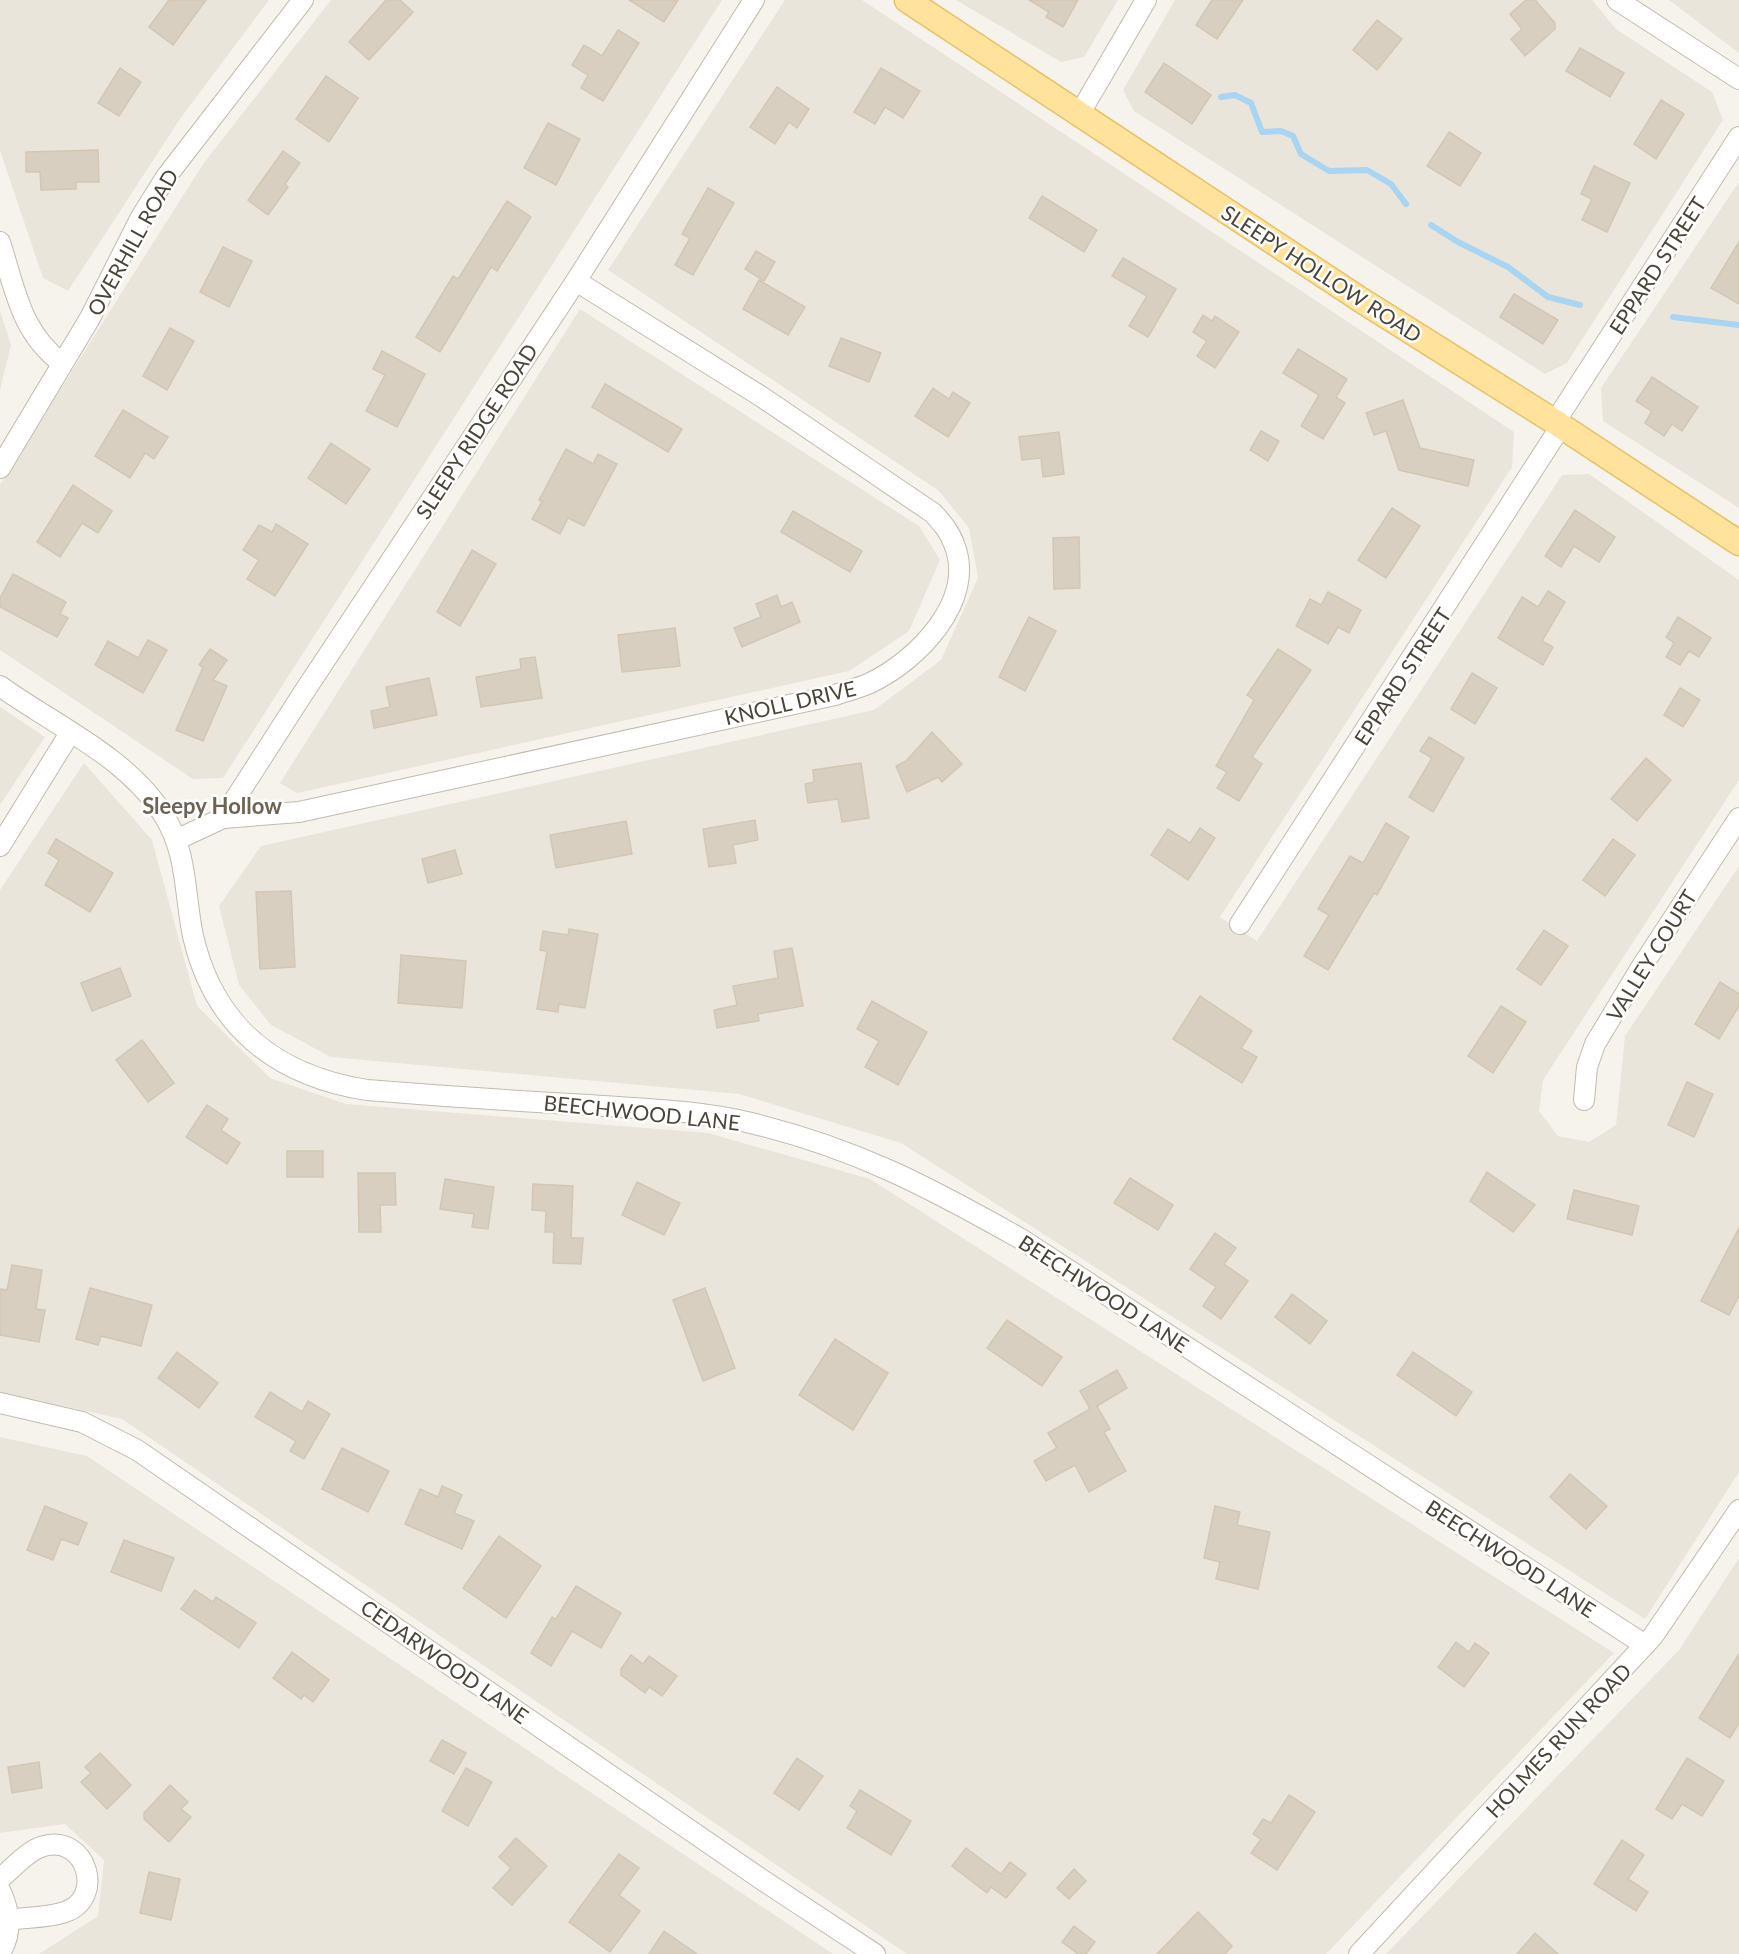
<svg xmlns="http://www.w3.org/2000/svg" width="1739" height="1954" font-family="Lato,sans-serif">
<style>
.residential{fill:#eae5da}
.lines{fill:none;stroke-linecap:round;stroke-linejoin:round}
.stream{stroke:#a9d4f2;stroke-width:6}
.building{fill:#d8cfc1;stroke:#d3c7b4;stroke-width:1.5}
.minor-casing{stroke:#c2bbae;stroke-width:22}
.major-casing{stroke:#e6c16a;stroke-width:27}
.minor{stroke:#fff;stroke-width:20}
.major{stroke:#ffe39c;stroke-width:24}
.labels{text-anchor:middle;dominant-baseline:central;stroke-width:5;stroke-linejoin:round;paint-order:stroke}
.street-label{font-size:21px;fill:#4b4439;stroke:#fff}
.neighbourhood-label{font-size:22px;font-weight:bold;fill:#6e6250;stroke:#fff}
</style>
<rect width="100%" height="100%" fill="#f6f3ec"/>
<!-- residential -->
<g class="residential">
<polygon points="0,0 269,0 180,119 68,291 43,278 0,150"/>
<polygon points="331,0 722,0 223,778 193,779 0,650 0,485 203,164"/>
<polygon points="785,0 862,0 1514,432 1512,467 1220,917 1257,941 1562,475 1589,474 1739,580 1739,780 1543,1080 1539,1111 1558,1136 1589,1142 1616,1125 1625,1036 1739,866 1739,1472 1645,1619 901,1143 739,1094 331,1057 271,1025 239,985 219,906 261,846 874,710 941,660 978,578 969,528 939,491 608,270"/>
<polygon points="956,0 1118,0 1084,57 1061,62"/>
<polygon points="1175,0 1592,0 1616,29 1712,92 1723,120 1567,363 1545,374 1134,111 1123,90"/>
<polygon points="1669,0 1739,0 1739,53"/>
<polygon points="1739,182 1739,508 1603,421 1601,388"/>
<polygon points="580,309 919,526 940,560 909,631 849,671 297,793 280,783"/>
<polygon points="0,311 11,345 0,390"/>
<polygon points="0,707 45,737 0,805"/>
<polygon points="84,763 152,840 197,1006 270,1078 346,1104 708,1133 870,1179 1614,1653 1326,1954 907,1954 122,1419 0,1392 0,890"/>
<polygon points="0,1437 87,1456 833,1954 39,1954 98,1916 104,1860 65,1824 0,1833"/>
<polygon points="1739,1558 1739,1954 1386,1954 1679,1650"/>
</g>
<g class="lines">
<!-- stream -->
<g class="stream">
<polyline points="1221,97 1235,95 1251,103 1262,132 1281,131 1293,136 1301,154 1329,171 1367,170 1391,184 1406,204"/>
<polyline points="1431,225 1458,242 1508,267 1548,297 1580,305"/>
<polyline points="1673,317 1739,325"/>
</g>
</g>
<!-- building -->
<g class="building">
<polygon points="169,0 206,0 173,45 149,27"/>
<polygon points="386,0 400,0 413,12 369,60 349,42"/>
<polygon points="629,0 678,0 664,22"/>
<polygon points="1029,0 1078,0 1063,27 1046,17 1049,12"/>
<polygon points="1212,0 1243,0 1217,39 1196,25"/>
<polygon points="1526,0 1535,0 1555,23 1555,29 1525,56 1511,39 1522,29 1510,14"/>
<polygon points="1377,20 1402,39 1377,70 1353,50"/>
<polygon points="618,30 639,43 603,101 581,88 588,75 572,65 584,45 602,56"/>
<polygon points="1580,48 1624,73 1610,97 1566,71"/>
<polygon points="1164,63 1211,95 1192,124 1145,92"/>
<polygon points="120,68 141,82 119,116 98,103"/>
<polygon points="881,68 920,91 903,118 885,107 875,124 854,112"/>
<polygon points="326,76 358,98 329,142 296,119"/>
<polygon points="777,87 809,109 797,128 789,122 775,144 750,127"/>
<polygon points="1661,100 1684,114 1656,159 1634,144"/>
<polygon points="548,123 580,139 556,185 524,168"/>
<polygon points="1449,132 1481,153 1460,186 1427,166"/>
<polygon points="98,150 99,182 76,182 76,189 41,190 40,172 26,172 26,152"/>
<polygon points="283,151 300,163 285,184 288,187 268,215 248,200"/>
<polygon points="1594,166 1630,183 1607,232 1582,220 1592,199 1581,194"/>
<polygon points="708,188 734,203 693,275 675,265 690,238 682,234"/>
<polygon points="1042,196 1097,230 1084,252 1029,218"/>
<polygon points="507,201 531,217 497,271 491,267 440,352 416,337 453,276 458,279"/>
<polygon points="1739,242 1739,304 1711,288"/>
<polygon points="223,247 252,261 229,307 200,292"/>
<polygon points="756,251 775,262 764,281 745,269"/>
<polygon points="1123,258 1176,289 1148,337 1129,326 1147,296 1112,276"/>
<polygon points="759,280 805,307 788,335 743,309"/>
<polygon points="1514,294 1558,320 1543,344 1500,317"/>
<polygon points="1203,315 1212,321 1215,316 1239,332 1215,368 1197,356 1207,341 1193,332"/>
<polygon points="170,328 194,341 167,390 143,376"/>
<polygon points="841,338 881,353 869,382 829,366"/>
<polygon points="1298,349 1347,379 1336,397 1345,403 1323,439 1301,426 1319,395 1283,373"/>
<polygon points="382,351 425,374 397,427 366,411 385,375 373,369"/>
<polygon points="1652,377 1698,407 1682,431 1672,424 1664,436 1645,423 1652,411 1636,401"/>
<polygon points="605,384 682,429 668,452 592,407"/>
<polygon points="933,388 949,399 953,392 970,403 948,437 915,416"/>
<polygon points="1403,400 1420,448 1474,460 1468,486 1399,470 1386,431 1374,435 1366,413"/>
<polygon points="123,410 168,437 154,459 145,453 130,478 95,456"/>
<polygon points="1261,431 1279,441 1268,461 1250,450"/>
<polygon points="1059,432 1064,474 1043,477 1041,458 1022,460 1019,437"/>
<polygon points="331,443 370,469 346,504 308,478"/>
<polygon points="566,449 593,464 598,454 617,464 584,526 568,518 560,534 532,519 542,502 539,500"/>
<polygon points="73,485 112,511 98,533 82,523 60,557 37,542"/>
<polygon points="1392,508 1420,526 1386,578 1358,560"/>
<polygon points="1575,510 1615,537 1599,562 1574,546 1561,567 1545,556"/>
<polygon points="793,511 862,551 850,572 781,532"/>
<polygon points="276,524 308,544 275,596 247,579 259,560 243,550 259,525 272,532"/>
<polygon points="1079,537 1080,588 1054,589 1053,538"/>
<polygon points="472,550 496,564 460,626 437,612"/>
<polygon points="13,574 66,602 60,614 68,618 57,637 0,607 0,598"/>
<polygon points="1548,591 1565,602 1542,641 1553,647 1543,665 1498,638 1522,597 1538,607"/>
<polygon points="1328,592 1361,610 1349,633 1338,627 1328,644 1296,626 1310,599 1321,605"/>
<polygon points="777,595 781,607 792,602 800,622 742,647 734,628 761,617 756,604"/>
<polygon points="1029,617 1056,631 1025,691 999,677"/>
<polygon points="1678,617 1711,638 1699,657 1689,651 1680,665 1666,657 1674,643 1666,637"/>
<polygon points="675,628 680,666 622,672 618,635"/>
<polygon points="148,640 167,650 143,693 95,665 108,641 138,658"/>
<polygon points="210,649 227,660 213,680 227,686 203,741 176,730 203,667 199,665"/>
<polygon points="1278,649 1311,670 1252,757 1262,764 1239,801 1217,788 1227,772 1216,766 1254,700 1247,695"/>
<polygon points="535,657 542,698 481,707 476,677 521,669 520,659"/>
<polygon points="1472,673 1497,688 1475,724 1451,709"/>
<polygon points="429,678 437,715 374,728 371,711 390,707 386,687"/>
<polygon points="1680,688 1700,700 1683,727 1664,715"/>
<polygon points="932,732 962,764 942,782 938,777 907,792 896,766 906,761"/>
<polygon points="1429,737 1464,758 1433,812 1409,797 1432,758 1420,751"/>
<polygon points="1646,758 1671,780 1637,821 1611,799"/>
<polygon points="861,763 869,818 842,822 838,799 808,803 805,784 814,782 813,770"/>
<polygon points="755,820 758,840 733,845 736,863 709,867 703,829"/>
<polygon points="626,821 632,854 556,868 550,835"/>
<polygon points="1386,823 1409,837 1377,895 1374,893 1328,970 1304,956 1329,915 1318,909 1350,856 1363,863"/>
<polygon points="1200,828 1215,838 1188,880 1151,855 1168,829 1190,843"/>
<polygon points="56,839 113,873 90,912 45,885 59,860 48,853"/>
<polygon points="1613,839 1635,855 1605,896 1583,880"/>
<polygon points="455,850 462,874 428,883 422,859"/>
<polygon points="291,891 295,967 260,969 256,892"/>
<polygon points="569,929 598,934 585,1008 559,1004 558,1012 537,1009 547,951 540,950 543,931 568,935"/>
<polygon points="1544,930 1568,946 1541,985 1517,969"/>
<polygon points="792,948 803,1006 758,1014 759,1021 717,1028 714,1010 737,1005 733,986 778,978 774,951"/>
<polygon points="401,955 466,961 462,1008 398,1003"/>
<polygon points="120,968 131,996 92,1011 81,983"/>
<polygon points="1720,982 1739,994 1739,1006 1719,1039 1695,1024"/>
<polygon points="1200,996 1252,1031 1241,1048 1257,1057 1242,1083 1173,1039"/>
<polygon points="872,1001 927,1032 898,1085 865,1067 879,1041 857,1029"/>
<polygon points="1501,1006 1526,1022 1493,1073 1468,1056"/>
<polygon points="142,1040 174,1083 148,1102 116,1060"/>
<polygon points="1687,1082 1713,1094 1694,1137 1668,1125"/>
<polygon points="207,1105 228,1119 221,1130 240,1143 227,1164 186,1137"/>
<rect x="287" y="1151" width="36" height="26"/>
<polygon points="1487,1172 1535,1205 1513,1232 1470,1201"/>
<polygon points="358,1173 395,1173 396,1205 380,1205 381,1232 359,1232"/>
<polygon points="1130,1178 1173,1205 1158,1230 1114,1203"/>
<polygon points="445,1179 494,1187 488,1229 472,1227 474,1214 440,1209"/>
<polygon points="637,1182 680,1203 664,1235 622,1215"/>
<polygon points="533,1184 573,1186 571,1238 583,1238 581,1264 553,1263 554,1232 545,1232 546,1211 532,1210"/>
<polygon points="1574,1190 1639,1206 1632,1235 1567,1219"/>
<polygon points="1739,1228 1739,1296 1729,1315 1701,1301"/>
<polygon points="1215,1233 1236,1248 1224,1264 1248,1281 1221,1319 1203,1306 1216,1287 1190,1269"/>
<polygon points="12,1265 42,1270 36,1309 45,1310 39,1342 0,1335 0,1289 7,1290"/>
<polygon points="90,1288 152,1305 141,1346 101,1336 98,1345 76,1339"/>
<polygon points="705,1288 735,1368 703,1381 673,1300"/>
<polygon points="1292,1294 1327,1321 1310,1344 1275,1317"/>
<polygon points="1007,1320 1062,1357 1042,1386 987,1348"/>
<polygon points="835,1339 888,1373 853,1430 799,1395"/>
<polygon points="177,1352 218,1383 199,1408 158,1378"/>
<polygon points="1413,1352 1472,1392 1456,1416 1397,1375"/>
<polygon points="1117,1370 1127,1388 1097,1406 1110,1429 1104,1432 1126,1471 1089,1492 1075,1465 1046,1481 1034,1461 1057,1448 1048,1433 1090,1409 1080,1391"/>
<polygon points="270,1392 302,1412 308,1401 330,1414 304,1459 290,1451 296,1441 255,1417"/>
<polygon points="342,1448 389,1471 368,1512 322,1489"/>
<polygon points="1570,1474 1607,1506 1586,1529 1550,1497"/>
<polygon points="442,1486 462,1495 454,1513 474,1521 462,1549 405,1524 420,1489 438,1497"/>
<polygon points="45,1506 87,1523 78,1545 61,1539 53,1560 27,1550"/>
<polygon points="1215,1506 1240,1512 1237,1525 1270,1532 1258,1589 1216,1579 1220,1562 1204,1558"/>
<polygon points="499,1536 541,1566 506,1618 463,1588"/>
<polygon points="124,1540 174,1558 161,1591 111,1572"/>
<polygon points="576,1586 621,1613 601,1648 572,1631 551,1666 531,1653 552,1617 556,1619"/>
<polygon points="195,1590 213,1602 216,1597 256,1623 239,1648 181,1609"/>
<polygon points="1456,1642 1469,1652 1475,1643 1489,1653 1464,1687 1438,1667"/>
<polygon points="292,1652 329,1680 313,1702 304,1695 301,1699 273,1678"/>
<polygon points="1739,1654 1739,1723 1730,1738 1699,1718"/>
<polygon points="631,1655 643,1664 649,1656 677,1676 662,1696 649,1687 645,1693 621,1675 621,1669"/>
<polygon points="442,1740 466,1753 454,1774 430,1761"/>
<polygon points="100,1753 131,1785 107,1809 81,1782 91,1773 85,1767"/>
<polygon points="797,1758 823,1776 799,1810 774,1793"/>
<polygon points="1687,1758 1724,1781 1702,1816 1682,1804 1672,1819 1656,1809"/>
<polygon points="39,1762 42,1788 12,1793 8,1767"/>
<polygon points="466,1768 492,1782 468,1826 442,1811"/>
<polygon points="170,1785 188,1802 181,1809 191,1817 169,1842 144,1819 144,1813"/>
<polygon points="860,1790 911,1821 891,1855 847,1828 857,1811 850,1806"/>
<polygon points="1289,1795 1315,1812 1277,1870 1251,1853 1261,1839 1253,1834 1263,1819 1271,1823"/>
<polygon points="516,1838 547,1866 512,1905 493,1888 511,1868 499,1857"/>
<polygon points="1622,1840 1644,1855 1628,1879 1648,1892 1636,1911 1594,1884"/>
<polygon points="966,1848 1001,1874 1010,1862 1026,1874 1006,1898 991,1887 987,1893 952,1866"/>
<polygon points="619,1854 639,1868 619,1895 640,1911 610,1952 569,1922"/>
<polygon points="1074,1869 1086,1881 1069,1899 1057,1888"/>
<polygon points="149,1872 180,1879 171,1920 140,1913"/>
<polygon points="1198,1912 1232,1946 1225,1954 1157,1954"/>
<polygon points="1074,1926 1095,1942 1086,1954 1078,1954 1062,1942"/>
<polygon points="664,1931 697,1954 649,1954"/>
<polygon points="1535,1933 1558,1954 1517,1954"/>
</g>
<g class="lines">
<!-- minor casing -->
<g class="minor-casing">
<g id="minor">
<polyline points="1617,0 1739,79"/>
<polyline points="1080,113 1146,0"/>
<path d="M 0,242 C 15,289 21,333 62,363"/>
<polyline points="1555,422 1739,137"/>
<polyline points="0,468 90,318 141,217 166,177 303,0"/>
<path d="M 0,686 C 54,725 126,756 163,814 C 188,853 184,893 193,936 C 214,1027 277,1076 367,1090 C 441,1096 515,1101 589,1105 C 643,1109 698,1110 751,1123 C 855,1148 929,1187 1021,1239 L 1645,1645"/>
<path d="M 223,818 L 299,812 L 835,695 C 847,691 859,688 870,683 C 917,661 977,600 954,544 C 950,532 942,523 933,513 L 762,397 L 576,281"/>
<polyline points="176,840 223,818 302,695 576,281 754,0"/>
<polyline points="0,846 70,733"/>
<polyline points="1240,924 1561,426"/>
<polyline points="1584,1100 1587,1067 1595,1044 1642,966 1739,818"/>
<polyline points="0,1403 82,1422 137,1450 761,1879 875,1954"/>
<path d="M 0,1879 C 13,1868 28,1850 44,1846 C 86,1834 106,1898 65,1912 C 48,1918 27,1917 9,1920"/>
<path d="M 0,1890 C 10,1911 13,1932 0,1953"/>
<polyline points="1359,1954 1653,1636 1739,1510"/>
</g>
</g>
<!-- major casing -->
<g class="major-casing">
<polyline id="major" points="907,0 1361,300 1555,422 1739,543"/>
</g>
<!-- minor -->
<use href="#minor" class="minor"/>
<!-- major -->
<use href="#major" class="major"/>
</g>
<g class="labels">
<!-- street labels -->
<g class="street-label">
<text transform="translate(132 242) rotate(-61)">OVERHILL ROAD</text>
<text transform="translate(1657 265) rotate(-57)">EPPARD STREET</text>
<text transform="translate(1322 273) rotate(33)">SLEEPY HOLLOW ROAD</text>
<text transform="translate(476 431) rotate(-57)">SLEEPY RIDGE ROAD</text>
<text transform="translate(1402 676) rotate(-57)">EPPARD STREET</text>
<text transform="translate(790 702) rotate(-13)">KNOLL DRIVE</text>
<text transform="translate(1651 955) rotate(-58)">VALLEY COURT</text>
<text transform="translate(642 1112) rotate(6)">BEECHWOOD LANE</text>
<text transform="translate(1104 1293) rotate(33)">BEECHWOOD LANE</text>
<text transform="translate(1511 1558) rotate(33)">BEECHWOOD LANE</text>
<text transform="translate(445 1661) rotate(35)">CEDARWOOD LANE</text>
<text transform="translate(1558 1740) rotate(-47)">HOLMES RUN ROAD</text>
</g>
<!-- neighbourhood labels -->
<g class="neighbourhood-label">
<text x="212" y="805">Sleepy Hollow</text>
</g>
</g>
</svg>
